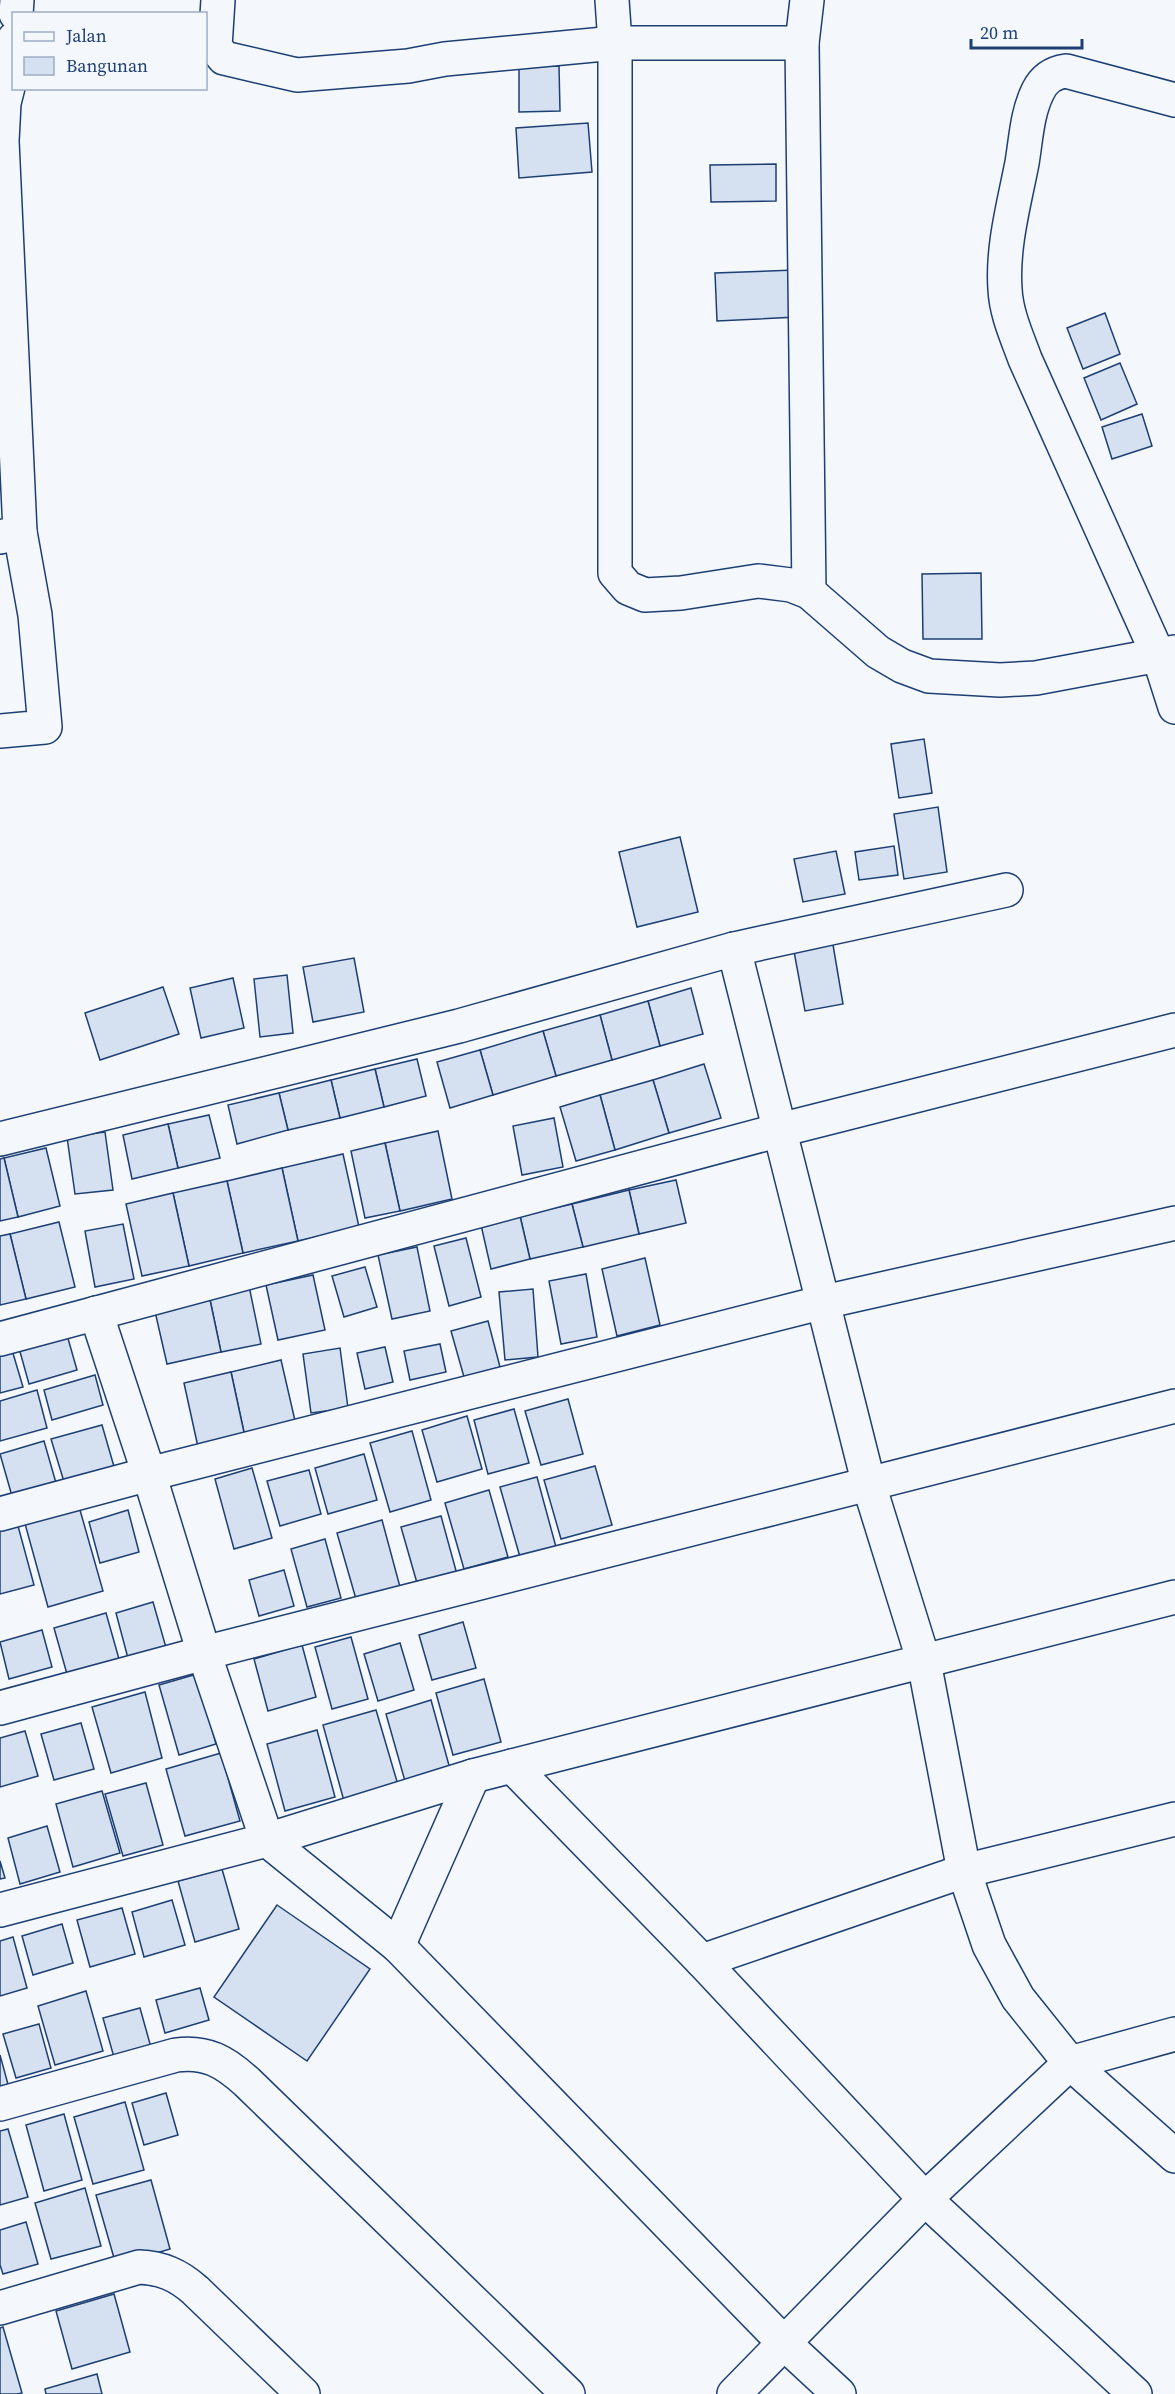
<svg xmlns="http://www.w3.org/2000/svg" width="1175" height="2394" font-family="'Source Serif 4',serif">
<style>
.building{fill:#d5e0f0;stroke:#1d3f73;stroke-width:1.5}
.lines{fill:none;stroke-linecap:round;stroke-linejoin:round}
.minor-casing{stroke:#1d3f73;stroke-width:36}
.minor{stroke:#f4f7fb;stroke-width:33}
</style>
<rect width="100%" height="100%" fill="#f4f7fb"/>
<!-- building -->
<g class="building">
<polygon points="559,66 560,111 519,112 519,67"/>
<polygon points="588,123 592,172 519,178 516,128"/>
<polygon points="776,164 776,201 711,202 710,165"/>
<polygon points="795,270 797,317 717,321 715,273"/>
<polygon points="1105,313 1120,354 1083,369 1067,328"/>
<polygon points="1120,363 1137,404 1101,420 1084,378"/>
<polygon points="1142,414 1152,446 1112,459 1102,427"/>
<polygon points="981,573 982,639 923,639 922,574"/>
<polygon points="924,739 932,793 899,798 891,744"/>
<polygon points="938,807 947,872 904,879 894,814"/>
<polygon points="680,837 698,912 637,927 619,852"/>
<polygon points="894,846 898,875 859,880 855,852"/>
<polygon points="836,851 845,894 803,902 794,859"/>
<polygon points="832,939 843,1004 805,1011 793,946"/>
<polygon points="354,958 364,1012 313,1022 303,967"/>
<polygon points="287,975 293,1033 260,1037 254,979"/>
<polygon points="233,978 244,1028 201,1038 190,988"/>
<polygon points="163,987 179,1034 100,1060 85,1013"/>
<polygon points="691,988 703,1034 660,1046 648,1001"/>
<polygon points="648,1001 660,1046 612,1060 600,1015"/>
<polygon points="600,1015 612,1060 556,1076 543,1031"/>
<polygon points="543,1031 556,1076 493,1095 480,1050"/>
<polygon points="480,1050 493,1095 450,1108 437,1062"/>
<polygon points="417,1059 426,1096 384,1107 375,1069"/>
<polygon points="704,1064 721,1118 669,1133 653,1080"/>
<polygon points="375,1069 384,1107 340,1118 331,1080"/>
<polygon points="331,1080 340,1118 288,1130 279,1093"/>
<polygon points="653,1080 669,1133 615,1150 600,1095"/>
<polygon points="279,1093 288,1130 237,1144 228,1105"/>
<polygon points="600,1095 615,1150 576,1161 560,1107"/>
<polygon points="209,1115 220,1158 178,1168 168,1124"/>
<polygon points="554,1118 563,1167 522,1175 513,1126"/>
<polygon points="168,1124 178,1168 132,1179 123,1135"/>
<polygon points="438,1131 452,1199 400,1211 385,1143"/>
<polygon points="105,1132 113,1190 75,1194 67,1137"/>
<polygon points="385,1143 400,1211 365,1218 351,1151"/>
<polygon points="46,1148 60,1206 18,1217 4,1158"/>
<polygon points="343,1154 359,1227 298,1241 282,1168"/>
<polygon points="4,1158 18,1217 0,1221 0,1159"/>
<polygon points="282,1168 298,1241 243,1253 227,1181"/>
<polygon points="676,1180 686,1223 639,1234 629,1190"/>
<polygon points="227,1181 243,1253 189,1266 173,1193"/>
<polygon points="629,1190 639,1234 583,1247 572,1204"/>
<polygon points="173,1193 189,1266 142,1276 126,1204"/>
<polygon points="572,1204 583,1247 530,1259 520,1216"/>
<polygon points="520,1216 530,1259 491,1269 481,1225"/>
<polygon points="59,1222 75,1287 26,1299 10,1234"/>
<polygon points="123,1224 134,1279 95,1287 85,1231"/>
<polygon points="10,1234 26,1299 0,1305 0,1236"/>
<polygon points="466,1238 481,1297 449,1306 434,1246"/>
<polygon points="417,1247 430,1311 392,1319 378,1255"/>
<polygon points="645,1258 660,1325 617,1336 602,1269"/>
<polygon points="365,1267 377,1307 344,1317 332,1276"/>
<polygon points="586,1274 597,1337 561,1344 549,1281"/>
<polygon points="313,1275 325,1330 278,1340 266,1285"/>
<polygon points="249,1286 261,1344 221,1352 209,1295"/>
<polygon points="533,1289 538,1357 505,1360 499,1292"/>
<polygon points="209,1295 221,1352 167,1364 154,1307"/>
<polygon points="488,1321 500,1367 464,1377 451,1331"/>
<polygon points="67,1335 77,1370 29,1384 19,1348"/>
<polygon points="440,1344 446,1372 410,1380 404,1351"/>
<polygon points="385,1347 393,1382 365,1389 357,1353"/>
<polygon points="340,1348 348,1408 311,1413 303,1354"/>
<polygon points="12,1350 23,1387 0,1393 0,1353"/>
<polygon points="281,1360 296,1425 245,1437 231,1372"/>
<polygon points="231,1372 245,1437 198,1447 184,1383"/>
<polygon points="95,1375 103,1405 52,1420 44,1390"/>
<polygon points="37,1390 47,1428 0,1441 0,1401"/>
<polygon points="568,1399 583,1454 541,1465 525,1411"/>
<polygon points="514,1409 529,1463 488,1474 474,1420"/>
<polygon points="467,1416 482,1469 437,1482 422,1430"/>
<polygon points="102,1425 115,1470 65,1485 51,1439"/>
<polygon points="412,1431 431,1500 390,1512 370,1443"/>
<polygon points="44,1441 56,1483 12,1496 0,1454"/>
<polygon points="364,1454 377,1500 328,1514 315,1468"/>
<polygon points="595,1466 612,1525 561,1539 544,1480"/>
<polygon points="252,1468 272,1538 234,1549 215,1479"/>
<polygon points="309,1470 321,1514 280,1526 267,1481"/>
<polygon points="537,1477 556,1547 520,1557 500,1487"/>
<polygon points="489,1490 508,1557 464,1569 445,1503"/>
<polygon points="78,1503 103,1591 48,1607 24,1520"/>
<polygon points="128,1510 139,1552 100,1563 89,1522"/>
<polygon points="441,1516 458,1578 419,1590 401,1527"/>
<polygon points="382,1520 400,1587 356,1599 337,1533"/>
<polygon points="18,1526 34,1585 0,1594 0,1531"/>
<polygon points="325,1539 341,1598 307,1607 291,1549"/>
<polygon points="284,1570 294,1606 259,1616 249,1580"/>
<polygon points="153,1602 167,1651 129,1662 116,1613"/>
<polygon points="106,1613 119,1659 67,1674 54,1628"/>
<polygon points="463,1622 476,1668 432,1680 419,1635"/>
<polygon points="42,1630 52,1667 9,1679 0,1642"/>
<polygon points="351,1637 368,1699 332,1709 315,1647"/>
<polygon points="400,1643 414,1690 378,1701 364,1654"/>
<polygon points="302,1645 316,1697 268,1711 254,1659"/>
<polygon points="197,1674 216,1744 179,1755 159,1685"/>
<polygon points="484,1679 501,1742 453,1755 436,1693"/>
<polygon points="145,1692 162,1758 111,1773 92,1707"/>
<polygon points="431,1700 450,1769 405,1781 386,1714"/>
<polygon points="376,1710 398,1785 344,1801 323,1725"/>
<polygon points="81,1723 94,1769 54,1780 41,1734"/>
<polygon points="317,1730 335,1797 285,1811 267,1744"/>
<polygon points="25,1731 38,1776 0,1787 0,1738"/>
<polygon points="221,1753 240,1821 185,1836 166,1769"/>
<polygon points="146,1783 163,1845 123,1856 105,1794"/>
<polygon points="102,1791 120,1853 73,1867 56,1804"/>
<polygon points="47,1826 60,1872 20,1884 8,1838"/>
<polygon points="0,1861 5,1878 0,1879"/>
<polygon points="222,1869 239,1929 195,1942 178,1881"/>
<polygon points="172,1900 185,1945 144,1957 132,1912"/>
<polygon points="277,1905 370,1969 307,2061 214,1997"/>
<polygon points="122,1908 135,1954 90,1967 77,1920"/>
<polygon points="62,1924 73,1963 33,1975 22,1936"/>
<polygon points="13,1937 27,1988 0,1996 0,1941"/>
<polygon points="200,1988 209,2020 165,2033 156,2000"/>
<polygon points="86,1991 103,2051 55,2065 38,2006"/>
<polygon points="140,2008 152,2051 115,2061 103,2018"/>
<polygon points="39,2024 51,2068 16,2078 3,2034"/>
<polygon points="0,2055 9,2088 0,2091"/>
<polygon points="166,2093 178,2135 144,2145 132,2103"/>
<polygon points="125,2102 144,2170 93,2184 74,2117"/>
<polygon points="64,2114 82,2180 44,2191 26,2125"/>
<polygon points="8,2129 28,2197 0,2205 0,2131"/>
<polygon points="151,2180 170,2249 116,2265 96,2195"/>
<polygon points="85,2188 101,2246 51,2259 35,2203"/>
<polygon points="26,2222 38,2264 3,2274 0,2265 0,2230"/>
<polygon points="114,2294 130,2352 72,2369 56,2311"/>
<polygon points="3,2327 22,2393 17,2394 0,2394 0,2328"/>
<polygon points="97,2374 102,2394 46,2394 45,2389"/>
</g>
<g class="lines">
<!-- minor casing -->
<g class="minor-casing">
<g id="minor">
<polyline points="218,0 215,47 224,58 297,75 408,66 445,59 615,43 802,43 809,592"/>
<polyline points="612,0 615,43 615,573 628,588 645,595 681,593 758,581 791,585 809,592 878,652 902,666 929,676 1000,680 1036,678 1175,652"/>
<polyline points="16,14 17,0"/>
<polyline points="802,43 807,0"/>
<polyline points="0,82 9,83 4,103 2,141 20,532 0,537"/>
<polyline points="9,83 14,39"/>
<path d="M 1175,100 L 1066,71 C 1052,73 1044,79 1038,91 C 1027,113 1026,139 1022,163 C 1014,204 1002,247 1005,289 C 1006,313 1017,337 1025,359 L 1159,657 L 1175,707"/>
<polyline points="0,731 45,727 35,615 20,532"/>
<polyline points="734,949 869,1485 924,1662 964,1871 989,1945 1018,1998 1070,2063 1175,2156"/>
<polyline points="0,1139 459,1026 734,949 1006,890"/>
<polyline points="96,1313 149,1474 204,1653 267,1840 398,1946 784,2343 839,2394"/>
<polyline points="0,1339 780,1130 1175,1030"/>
<polyline points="0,1514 149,1474 824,1302 1175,1223"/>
<polyline points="0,1708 204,1653 1175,1406"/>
<polyline points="512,1766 702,1961 925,2199 1135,2394"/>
<polyline points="0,1910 267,1840 473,1776 1175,1597"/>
<polyline points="398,1946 473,1776"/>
<polyline points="702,1961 964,1871 1175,1819"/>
<path d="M 0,2104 L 176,2055 C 207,2051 225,2062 247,2082 L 568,2394"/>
<path d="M 0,2308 L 139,2267 C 162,2268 178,2275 195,2290 L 303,2394"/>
<polyline points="734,2394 925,2199 1070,2063 1175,2034"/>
</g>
</g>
<!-- minor -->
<use href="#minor" class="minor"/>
</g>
<!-- legend -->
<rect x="12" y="12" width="195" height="78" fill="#f4f7fb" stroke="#9eadc5" stroke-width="1.5"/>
<rect x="24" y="32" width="30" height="9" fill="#f4f7fb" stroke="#9eadc5" stroke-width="1.5"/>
<text x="66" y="42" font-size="18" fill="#1d3f73">Jalan</text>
<rect x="24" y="57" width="30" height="18" fill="#d5e0f0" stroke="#9eadc5" stroke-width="1.5"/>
<text x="66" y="72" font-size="18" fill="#1d3f73">Bangunan</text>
<!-- scale -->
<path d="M971 39v9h111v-9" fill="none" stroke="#1d3f73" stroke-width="3"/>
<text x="980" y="39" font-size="18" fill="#1d3f73" stroke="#f4f7fb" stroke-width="4.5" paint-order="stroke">20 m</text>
</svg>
